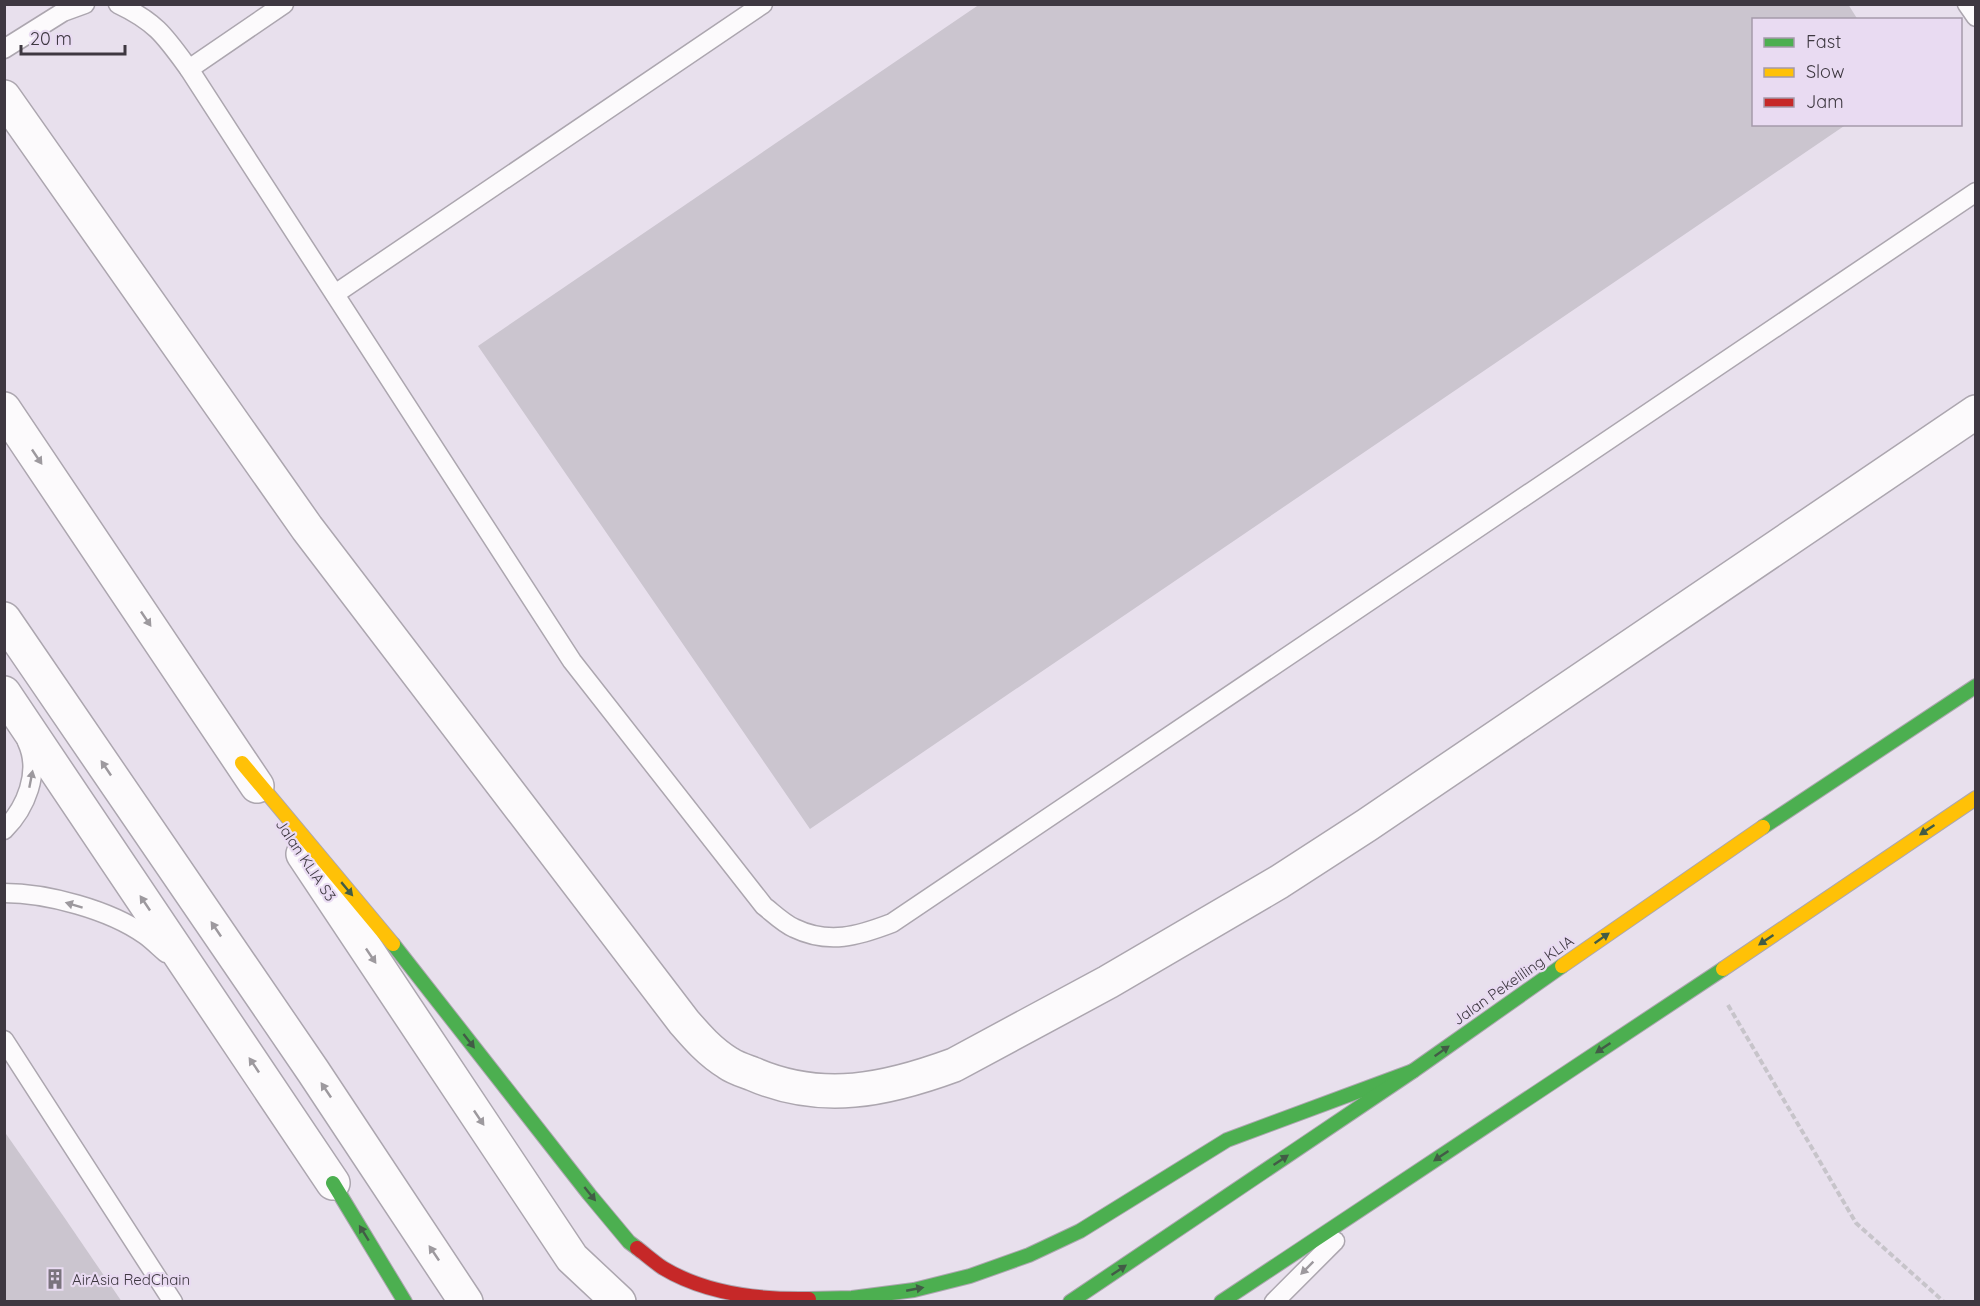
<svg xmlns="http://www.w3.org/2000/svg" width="1980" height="1306" font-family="Quicksand,sans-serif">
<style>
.building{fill:#cbc5cf}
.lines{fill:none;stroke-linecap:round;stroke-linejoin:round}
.lane-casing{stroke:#aca6af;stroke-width:21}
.street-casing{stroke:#aca6af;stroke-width:36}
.fast-casing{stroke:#aca6af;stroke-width:16}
.slow-casing{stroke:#aca6af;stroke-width:16}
.jam-casing{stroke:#aca6af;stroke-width:16}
.path{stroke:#c7c4ca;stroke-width:4;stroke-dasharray:6 3;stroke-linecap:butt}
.lane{stroke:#fcfafc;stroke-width:18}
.street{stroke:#fcfafc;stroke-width:33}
.fast{stroke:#4caf50;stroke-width:14}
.slow{stroke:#ffc107;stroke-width:14}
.jam{stroke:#c62828;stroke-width:14}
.oneway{fill:#9d999e}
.oneway2{fill:#425c46}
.labels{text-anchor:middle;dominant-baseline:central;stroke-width:4.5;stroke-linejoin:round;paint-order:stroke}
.street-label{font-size:15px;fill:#3e3841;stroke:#e9dbf2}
.poi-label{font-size:15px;fill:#3e3841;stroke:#e9dbf2;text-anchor:start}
</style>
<rect width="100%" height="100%" fill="#e8e0ed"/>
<!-- building -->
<g class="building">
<polygon points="980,4 1848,4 1858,20 1754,20 1754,124 1847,124 810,829 478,346"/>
<polygon points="4,1131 64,1217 122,1302 4,1302"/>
</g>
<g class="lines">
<!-- lane casing -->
<g class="lane-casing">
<g id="lane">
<path d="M 118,4 C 156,22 165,36 189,69 L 284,4"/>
<polyline points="1967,4 1976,17"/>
<polyline points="4,49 63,12 85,4"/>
<path d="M 189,69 L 572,661 L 764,906 C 773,913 783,923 794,928 C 829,945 858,936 892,923 L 1976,192"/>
<polyline points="335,294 763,4"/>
<path d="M 4,830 C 26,808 41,772 27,742"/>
<path d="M 4,893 C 47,893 110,910 145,935 C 152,940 159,947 166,953"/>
<polyline points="4,1040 173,1302"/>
<polyline points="1274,1302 1335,1241"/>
</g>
</g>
<!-- street casing -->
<g class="street-casing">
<g id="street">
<path d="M 4,97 L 307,528 L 684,1022 C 697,1037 710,1052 728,1063 C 735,1068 745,1071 753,1074 C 822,1104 886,1090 954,1065 L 1108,982 L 1279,882 L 1367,825 L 1976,412"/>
<polyline points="4,409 257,786"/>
<polyline points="4,619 313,1071 466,1302"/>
<polyline points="4,693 333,1183"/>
<polyline points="303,854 572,1258 619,1302"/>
</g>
</g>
<!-- fast casing -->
<g class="fast-casing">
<g id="fast">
<polyline points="1763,827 1976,686"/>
<polyline points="393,944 589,1194 629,1242 637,1248"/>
<polyline points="333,1183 405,1302"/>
<polyline points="809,1299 852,1298 914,1290 970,1276 1029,1255 1080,1231 1227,1140 1413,1071"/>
<polyline points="1070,1302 1413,1071 1562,966"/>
<polyline points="1221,1302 1723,969"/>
</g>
</g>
<!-- slow casing -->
<g class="slow-casing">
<g id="slow">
<polyline points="242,763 393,944"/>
<polyline points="1562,966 1763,827"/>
<polyline points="1723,969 1976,798"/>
</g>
</g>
<!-- jam casing -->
<g class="jam-casing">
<path id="jam" d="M 637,1248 C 645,1254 654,1262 663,1268 C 706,1294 759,1300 809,1299"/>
</g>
<!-- path -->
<polyline class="path" points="1728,1005 1856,1223 1944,1302"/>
<!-- lane -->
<use href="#lane" class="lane"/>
<!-- street -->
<use href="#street" class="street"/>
<!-- fast -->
<use href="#fast" class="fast"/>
<!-- slow -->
<use href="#slow" class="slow"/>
<!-- jam -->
<use href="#jam" class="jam"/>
</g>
<!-- one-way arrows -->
<defs><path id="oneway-solid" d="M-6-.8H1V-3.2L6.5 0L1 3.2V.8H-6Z" transform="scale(1.5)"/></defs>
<g class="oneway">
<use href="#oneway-solid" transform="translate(37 457) rotate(56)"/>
<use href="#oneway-solid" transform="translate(146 619) rotate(56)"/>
<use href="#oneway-solid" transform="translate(106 768) rotate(-124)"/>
<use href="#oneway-solid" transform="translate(31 779) rotate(-79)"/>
<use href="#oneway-solid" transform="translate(145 903) rotate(-124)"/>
<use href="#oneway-solid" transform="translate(74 905) rotate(-163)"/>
<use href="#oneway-solid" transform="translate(216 929) rotate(-124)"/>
<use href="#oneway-solid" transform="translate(371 956) rotate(56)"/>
<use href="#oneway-solid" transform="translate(254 1065) rotate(-124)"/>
<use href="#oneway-solid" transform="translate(326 1090) rotate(-124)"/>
<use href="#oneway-solid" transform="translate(479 1118) rotate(56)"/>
<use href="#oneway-solid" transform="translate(434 1253) rotate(-124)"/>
<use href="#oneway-solid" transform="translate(1307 1268) rotate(135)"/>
</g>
<g class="oneway2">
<use href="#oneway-solid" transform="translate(1927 830) rotate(146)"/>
<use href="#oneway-solid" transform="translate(347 889) rotate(50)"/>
<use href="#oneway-solid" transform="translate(1602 938) rotate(-35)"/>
<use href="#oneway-solid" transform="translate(1766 940) rotate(146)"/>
<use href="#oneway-solid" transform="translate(469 1041) rotate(52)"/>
<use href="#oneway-solid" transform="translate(1603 1048) rotate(146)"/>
<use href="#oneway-solid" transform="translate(1442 1051) rotate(-35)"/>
<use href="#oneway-solid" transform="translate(1441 1156) rotate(146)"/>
<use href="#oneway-solid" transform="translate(1281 1160) rotate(-34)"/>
<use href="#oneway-solid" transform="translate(590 1194) rotate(51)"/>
<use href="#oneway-solid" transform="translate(364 1233) rotate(-122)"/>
<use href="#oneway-solid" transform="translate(1119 1270) rotate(-34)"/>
<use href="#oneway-solid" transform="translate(915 1289) rotate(-11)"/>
</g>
<!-- icons -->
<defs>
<g id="building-bare" transform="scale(1.62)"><path d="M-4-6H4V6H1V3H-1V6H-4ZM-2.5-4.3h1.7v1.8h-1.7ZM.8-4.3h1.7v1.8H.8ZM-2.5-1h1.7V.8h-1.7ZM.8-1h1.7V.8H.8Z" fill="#7a737d" stroke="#e9dbf2" stroke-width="2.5" paint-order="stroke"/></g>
</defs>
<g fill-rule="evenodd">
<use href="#building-bare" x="55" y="1279"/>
</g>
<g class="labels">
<!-- street labels -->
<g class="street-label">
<text transform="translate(306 860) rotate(56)">Jalan KLIA S3</text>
<text transform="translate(1513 980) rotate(-35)">Jalan Pekeliling KLIA</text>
</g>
<!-- poi labels -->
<g class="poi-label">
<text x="72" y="1279">AirAsia RedChain</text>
</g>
</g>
<!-- border -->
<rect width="1980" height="1306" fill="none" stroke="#3e3841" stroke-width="12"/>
<!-- legend -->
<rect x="1752" y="18" width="210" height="108" fill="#e9dbf2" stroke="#a59aab" stroke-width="1.5"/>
<rect x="1764" y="38" width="30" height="9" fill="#4caf50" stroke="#a59aab" stroke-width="1.5"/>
<text x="1806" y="48" font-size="18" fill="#3e3841">Fast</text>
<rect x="1764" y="68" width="30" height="9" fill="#ffc107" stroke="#a59aab" stroke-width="1.5"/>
<text x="1806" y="78" font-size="18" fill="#3e3841">Slow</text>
<rect x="1764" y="98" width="30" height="9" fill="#c62828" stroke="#a59aab" stroke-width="1.5"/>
<text x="1806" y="108" font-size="18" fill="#3e3841">Jam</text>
<!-- scale -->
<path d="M21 45v9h104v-9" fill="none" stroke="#3e3841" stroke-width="3"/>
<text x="30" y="45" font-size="18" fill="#3e3841" stroke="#e9dbf2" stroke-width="4.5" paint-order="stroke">20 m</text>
</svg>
